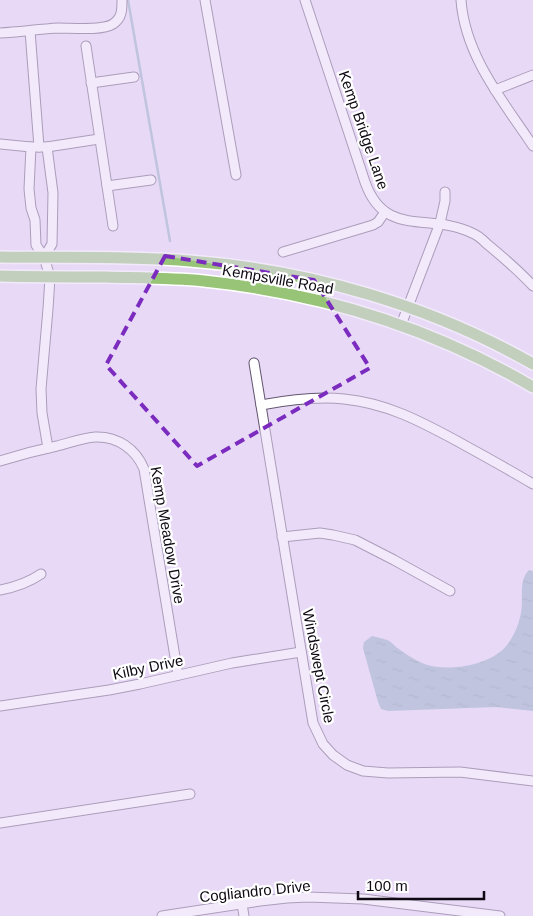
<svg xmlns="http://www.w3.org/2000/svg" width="533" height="916" font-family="Arial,sans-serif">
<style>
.water{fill:url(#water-ripples)}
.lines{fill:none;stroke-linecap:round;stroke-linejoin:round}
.stream{stroke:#90abbf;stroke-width:2.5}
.minor-casing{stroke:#635670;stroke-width:11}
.major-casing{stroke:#fff;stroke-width:14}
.minor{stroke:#fff;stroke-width:9}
.major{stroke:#98c477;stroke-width:11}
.marked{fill:none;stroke:#7b2cbf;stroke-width:4;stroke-dasharray:10 6;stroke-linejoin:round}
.labels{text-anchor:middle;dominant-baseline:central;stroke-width:4.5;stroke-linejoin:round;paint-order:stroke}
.street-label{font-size:15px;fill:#0f0913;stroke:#fff}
</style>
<defs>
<pattern id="water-ripples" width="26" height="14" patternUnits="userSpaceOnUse" patternTransform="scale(1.25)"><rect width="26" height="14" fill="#90abbf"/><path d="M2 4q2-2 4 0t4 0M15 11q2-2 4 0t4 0" fill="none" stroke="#7b92a3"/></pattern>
</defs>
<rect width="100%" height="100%" fill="#e8d9f7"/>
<!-- water -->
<path class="water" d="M 529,570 L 533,571 L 533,711 L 496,707 L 388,711 L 381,709 L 378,702 L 363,648 L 364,642 L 372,636 C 376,637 382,638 387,640 C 390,641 393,644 396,647 C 403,652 413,659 422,663 C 445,673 491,666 507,645 C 513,637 518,627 520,617 C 525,602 517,582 529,570 Z"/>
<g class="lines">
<!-- stream -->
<polyline class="stream" points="128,0 170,241"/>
<!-- minor casing -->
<g class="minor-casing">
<g id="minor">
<polyline points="205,0 236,175"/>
<path d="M 305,0 L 365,182 C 385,239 430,212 472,233 C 478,235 483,240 487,244 C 504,258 518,270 533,286"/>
<path d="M 461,0 C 465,56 503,101 533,146"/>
<polyline points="30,31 39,147"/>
<path d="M 0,33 C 20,32 39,29 59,28 C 72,28 102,31 113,24 C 122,18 122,10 122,0"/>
<polyline points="86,46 113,226"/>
<polyline points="91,83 134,77"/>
<polyline points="495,90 533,75"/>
<polyline points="0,144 31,147 47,147 99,139"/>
<polyline points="31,147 29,189 31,208 35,220 36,245 44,257 50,277 48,309 41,389 42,413 48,448"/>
<polyline points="107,186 151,180"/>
<polyline points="283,252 373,225 378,222 385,212"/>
<polyline points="44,257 52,244 53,193 47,147"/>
<polyline points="401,325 440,223 445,201 445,192"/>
<polyline points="254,363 313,723 323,744 333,755 347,765 363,771 388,773 460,772 533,781"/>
<path d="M 261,405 C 288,400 316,396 344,399 C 386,403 420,421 457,441 C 482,455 508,469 533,484"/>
<path d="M 0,461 C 19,455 38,450 57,446 C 69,443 82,438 95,437 C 117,436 136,449 144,469 L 178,675"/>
<polyline points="282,537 320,533 333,535 355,540 394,560 450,591"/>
<path d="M 0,590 C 16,587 28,583 41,574"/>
<polyline points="0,706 109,690 140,684 232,663 301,652"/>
<polyline points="0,823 190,794"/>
<polyline points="242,904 244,916"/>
<polyline points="162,916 260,901 287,898 308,897 363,899 500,916"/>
</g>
</g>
<!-- major casing -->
<g class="major-casing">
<g id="major">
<path d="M 0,257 C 63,258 127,256 190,261 C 309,270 429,305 533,364"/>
<path d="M 0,276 C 35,277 71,277 106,277 C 139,278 172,278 204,281 C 320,293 432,328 533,387"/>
</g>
</g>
<!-- minor -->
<use href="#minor" class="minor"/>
<!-- major -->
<use href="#major" class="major"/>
</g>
<!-- marked area -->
<path d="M0 0H533V916H0ZM 165,256 L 314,280 L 370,368 L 197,466 L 106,365 Z" fill="#e8d9f7" fill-opacity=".55" fill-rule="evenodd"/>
<path class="marked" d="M 165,256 L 314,280 L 370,368 L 197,466 L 106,365 Z"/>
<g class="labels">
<!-- street labels -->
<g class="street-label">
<text transform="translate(364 130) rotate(71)">Kemp Bridge Lane</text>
<text transform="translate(278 279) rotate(10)">Kempsville Road</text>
<text transform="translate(168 535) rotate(80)">Kemp Meadow Drive</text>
<text transform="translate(319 666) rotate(79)">Windswept Circle</text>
<text transform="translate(148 667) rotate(-12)">Kilby Drive</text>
<text transform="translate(255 891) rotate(-6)">Cogliandro Drive</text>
</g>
</g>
<!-- scale -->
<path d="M358 891v8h126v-8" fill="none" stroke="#0f0913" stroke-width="2.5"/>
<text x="366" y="891" font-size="15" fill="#0f0913" stroke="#ffffff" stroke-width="4" paint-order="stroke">100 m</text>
</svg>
